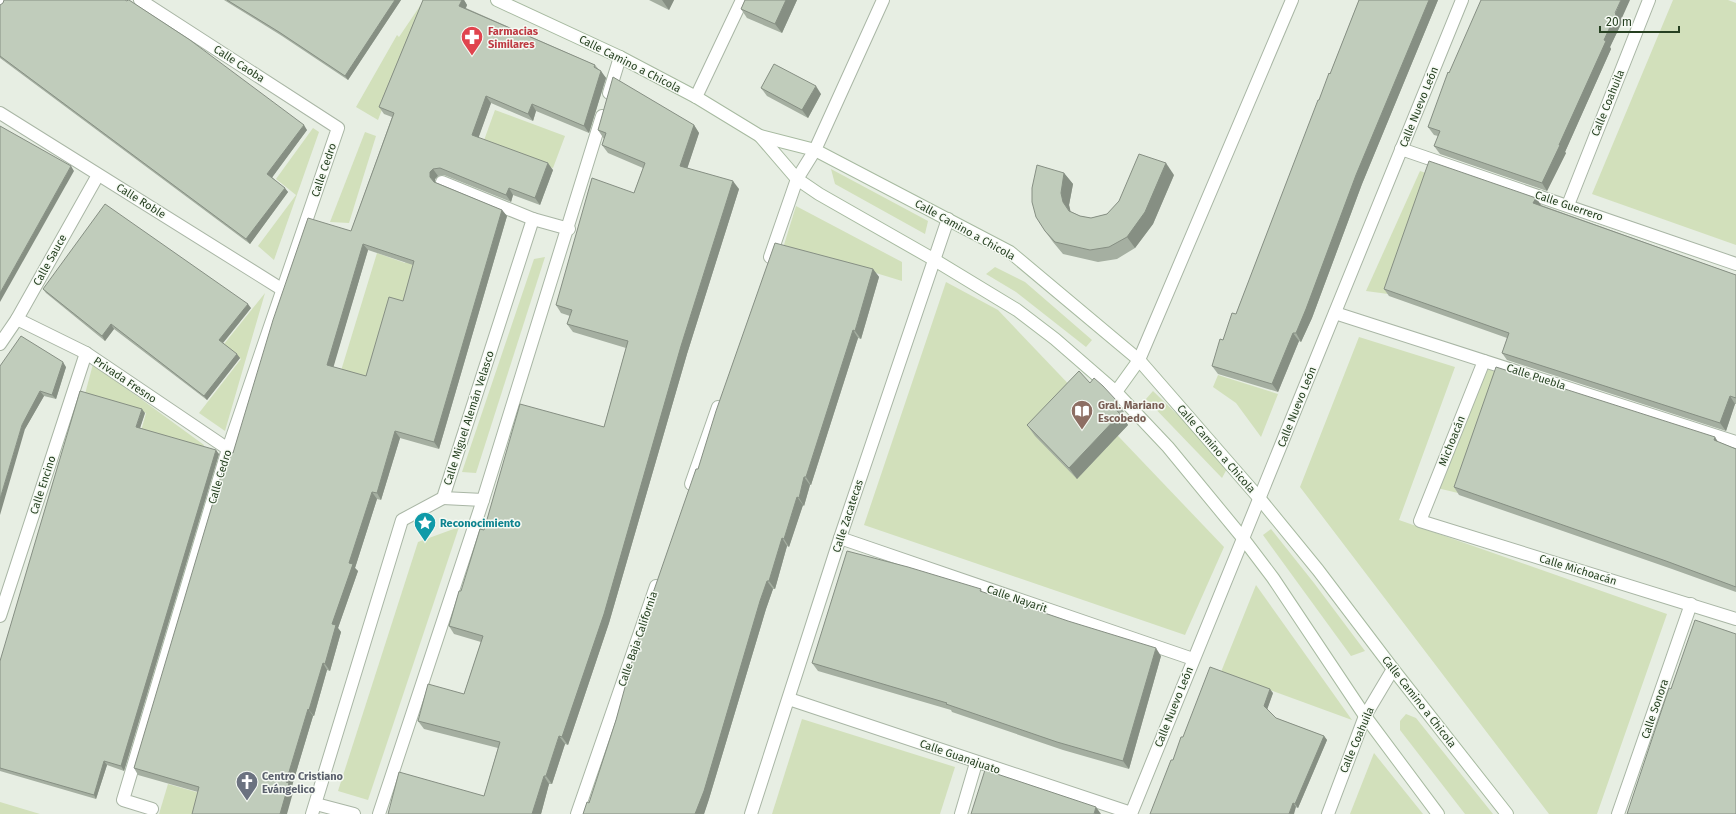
<svg xmlns="http://www.w3.org/2000/svg" width="1736" height="814" font-family="'Fira Sans',sans-serif">
<style>
.green{fill:#d2e0bb}
.lines{fill:none;stroke-linecap:round;stroke-linejoin:round}
.street-casing{stroke:#a9b6a5;stroke-width:14}
.secondary-casing{stroke:#a7baa0;stroke-width:14}
.street{stroke:#fff;stroke-width:12}
.secondary{stroke:#fff;stroke-width:12}
.wall{fill:#a5afa1;fill-rule:evenodd}
.shaded-wall{fill:#868f83}
.building{fill:#c0ccbb;stroke:#868f83;fill-rule:evenodd}
.labels{text-anchor:middle;dominant-baseline:central;stroke-width:3;stroke-linejoin:round;paint-order:stroke}
.health-label{font-size:11px;font-weight:bold;fill:#be3a42;stroke:#f6faf4;text-anchor:start}
.street-label{font-size:11px;fill:#264021;stroke:#f6faf4}
.education-label{font-size:11px;font-weight:bold;fill:#785e54;stroke:#f6faf4;text-anchor:start}
.culture-label{font-size:11px;font-weight:bold;fill:#0d838f;stroke:#f6faf4;text-anchor:start}
.worship-label{font-size:11px;font-weight:bold;fill:#5b616d;stroke:#f6faf4;text-anchor:start}
</style>
<rect width="100%" height="100%" fill="#e7eee3"/>
<!-- green -->
<g class="green">
<polygon points="424,0 378,120 356,107 397,35 399,37"/>
<polygon points="1673,0 1728,0 1736,3 1736,245 1592,194"/>
<polygon points="495,110 565,136 553,168 483,143"/>
<polygon points="313,128 319,132 274,260 258,246 296,195 276,179"/>
<polygon points="365,132 376,136 349,223 330,222"/>
<polygon points="831,169 928,221 925,234 835,184"/>
<polygon points="1420,171 1432,175 1388,294 1366,291"/>
<polygon points="796,206 902,262 902,281 804,251 783,248"/>
<polygon points="411,246 451,406 340,374 377,253 405,263"/>
<polygon points="545,257 476,473 462,472 534,259"/>
<polygon points="995,267 1025,282 1092,340 1086,347 1016,292 986,274"/>
<polygon points="946,282 998,310 1224,547 1185,635 864,525"/>
<polygon points="265,293 225,431 199,413 241,359 224,344"/>
<polygon points="1359,337 1455,367 1399,520 1667,614 1597,814 1549,814 1300,487"/>
<polygon points="93,364 204,445 203,448 141,431 146,413 85,394"/>
<polygon points="1488,369 1502,374 1458,493 1437,488"/>
<polygon points="1218,375 1278,394 1261,437 1236,403 1213,387"/>
<polygon points="1153,391 1229,465 1222,478 1146,399"/>
<polygon points="459,527 368,800 338,791 418,542"/>
<polygon points="1271,529 1314,583 1365,651 1351,656 1263,535"/>
<polygon points="1256,585 1352,720 1221,672"/>
<polygon points="1406,714 1416,718 1493,814 1465,814 1400,730 1400,721"/>
<polygon points="802,719 955,767 940,814 772,814"/>
<polygon points="1374,753 1423,814 1350,814"/>
<polygon points="168,784 203,794 197,814 159,814"/>
<polygon points="0,802 40,814 0,814"/>
</g>
<g class="lines">
<!-- street casing -->
<g class="street-casing">
<g id="street">
<polyline points="140,0 338,128 228,449 123,800 152,809"/>
<polyline points="0,4 2,0"/>
<polyline points="609,93 620,57"/>
<polyline points="696,97 742,0"/>
<polyline points="0,113 283,290"/>
<polyline points="1401,149 1736,264"/>
<polyline points="442,182 533,219 569,229"/>
<polyline points="1568,205 1649,0"/>
<polyline points="770,257 797,179 815,150 883,0"/>
<polyline points="1335,313 1736,442"/>
<polyline points="17,319 86,353 228,449"/>
<polyline points="0,344 17,319 98,175"/>
<polyline points="1139,360 1292,0"/>
<polyline points="1484,361 1420,521 1736,619"/>
<polyline points="691,484 718,407"/>
<polyline points="443,498 483,500"/>
<polyline points="840,538 1193,659"/>
<polyline points="0,616 86,353"/>
<polyline points="789,699 1131,813"/>
<polyline points="316,804 354,814"/>
<polyline points="312,814 402,520 443,498 533,219"/>
<polyline points="379,814 483,500 602,116"/>
<polyline points="577,814 656,586"/>
<polyline points="751,814 840,538 948,219"/>
<polyline points="961,814 976,763"/>
<polyline points="1131,814 1462,0"/>
<polyline points="1328,814 1365,716 1393,669"/>
<polyline points="1618,814 1691,604"/>
</g>
</g>
<!-- secondary casing -->
<g class="secondary-casing">
<g id="secondary">
<polyline points="497,0 620,57 696,97 760,136 815,150 1010,252 1139,360 1260,499 1318,570 1393,669 1507,814"/>
<polyline points="760,136 797,179 819,194 933,259 1017,310 1055,339 1116,392 1168,447 1242,537 1273,578 1365,716 1438,814"/>
<polyline points="1116,392 1139,360"/>
</g>
</g>
<!-- street -->
<use href="#street" class="street"/>
<!-- secondary -->
<use href="#secondary" class="secondary"/>
</g>
<!-- wall -->
<g class="wall">
<polygon points="224,0 401,0 348,80 282,36"/>
<path d="M 423,0 L 464,0 L 467,5 L 466,8 L 595,65 L 606,78 L 589,133 L 536,111 L 533,121 L 491,103 L 478,138 L 553,170 L 540,205 L 513,195 L 511,202 L 444,175 L 438,176 L 435,179 L 435,182 L 502,210 L 507,216 L 439,449 L 400,438 L 381,500 L 377,499 L 355,568 L 358,571 L 338,628 L 341,632 L 330,671 L 327,670 L 314,716 L 313,716 L 292,786 L 294,789 L 198,792 L 138,775 L 134,768 L 233,453 L 351,231 L 392,117 L 384,114 L 379,107 ZM 368,250 L 413,265 L 403,301 L 366,376 L 333,367 Z"/>
<polygon points="649,0 674,0 669,10"/>
<polygon points="745,0 797,0 782,33 747,18 741,9"/>
<polygon points="1359,0 1438,0 1362,184 1312,318 1301,342 1299,341 1278,392 1218,374 1212,366 1223,340 1236,314 1319,100 1330,74"/>
<polygon points="0,5 307,130 272,177 288,192 250,244 0,58"/>
<polygon points="1621,20 1622,22 1610,47 1611,49 1565,152 1566,153 1547,191 1440,154 1434,146 1438,136 1434,135 1428,127 1449,73"/>
<polygon points="761,88 821,94 808,118 767,96"/>
<polygon points="694,125 699,133 687,169 739,189 687,354 609,623 568,745 565,744 552,784 549,784 541,814 388,814 484,796 498,748 424,729 418,721 464,694 481,642 454,634 449,626 484,530 604,427 626,348 573,332 567,324 570,316 561,313 556,305 634,193 643,168 608,153 602,145 604,139 598,130"/>
<polygon points="1064,173 1073,184 1069,205 1070,211 1080,216 1091,218 1107,214 1174,175 1153,224 1135,248 1117,259 1098,262 1063,254 1053,242 1045,231"/>
<polygon points="1536,198 1541,205 1736,275 1736,404 1735,404 1726,431 1507,360 1502,353 1507,338 1389,296 1384,289"/>
<polygon points="873,269 879,277 861,339 858,338 811,485 810,485 804,506 803,505 789,547 787,546 775,589 773,589 766,609 709,799 704,814 583,814 589,803 616,720 641,636 698,469"/>
<polygon points="43,289 251,308 223,343 240,358 207,400 114,329 105,341 46,293"/>
<polygon points="0,366 66,367 56,399 44,396 25,429"/>
<polygon points="1090,383 1116,400 1124,412 1121,415 1128,425 1077,479 1035,436 1027,425"/>
<polygon points="145,413 140,428 219,454 124,771 107,765 96,799 0,771 0,661"/>
<polygon points="1719,442 1736,449 1736,592 1672,569 1459,495 1454,487"/>
<polygon points="981,589 982,592 1161,656 1129,769 1063,750 952,712 951,710 818,671 812,663"/>
<polygon points="1273,693 1267,709 1276,718 1324,736 1327,740 1298,808 1173,760 1183,737"/>
</g>
<!-- shaded-wall -->
<g class="shaded-wall">
<polygon points="395,0 401,0 348,80 345,76"/>
<polygon points="462,0 464,0 467,5 464,12 459,6"/>
<polygon points="662,0 674,0 669,10"/>
<polygon points="786,0 797,0 782,33 775,24"/>
<polygon points="1429,0 1438,0 1362,184 1312,318 1301,342 1296,333 1356,175"/>
<polygon points="1621,0 1630,0 1621,20 1622,22 1610,47 1611,49 1565,152 1566,153 1547,191 1542,183"/>
<polygon points="601,71 606,78 589,133 584,126"/>
<polygon points="816,86 821,94 808,118 802,110"/>
<polygon points="486,96 491,103 477,142 472,135"/>
<polygon points="532,104 536,111 533,121 528,114"/>
<polygon points="304,125 307,130 271,179 267,174"/>
<polygon points="694,125 699,133 685,175 680,166"/>
<polygon points="548,163 553,170 540,205 535,198"/>
<polygon points="1166,163 1174,175 1153,224 1135,248 1127,237"/>
<polygon points="71,166 74,171 0,302 0,293"/>
<polygon points="433,169 438,176 435,179 435,183 430,177 430,172"/>
<polygon points="1064,173 1073,184 1069,205 1071,213 1063,202 1061,193"/>
<polygon points="733,181 739,189 687,354 609,623 568,745 562,737 681,346"/>
<polygon points="285,188 288,192 250,244 246,239"/>
<polygon points="509,188 513,195 511,202 506,195"/>
<polygon points="1536,198 1541,205 1538,210 1533,203"/>
<polygon points="502,210 507,216 439,449 434,442"/>
<polygon points="363,244 368,250 332,372 327,365"/>
<polygon points="873,269 879,277 861,339 855,331"/>
<polygon points="248,304 251,308 222,344 219,340"/>
<polygon points="111,324 114,329 105,341 102,336"/>
<polygon points="853,330 858,338 811,485 806,477"/>
<polygon points="1293,333 1299,341 1278,392 1272,384"/>
<polygon points="237,354 240,358 207,400 204,396"/>
<polygon points="63,362 66,367 56,399 52,395"/>
<polygon points="40,391 44,396 25,429 0,515 0,499 22,425"/>
<polygon points="1730,396 1735,404 1726,431 1720,423"/>
<polygon points="142,409 145,413 139,431 136,427"/>
<polygon points="1120,414 1128,425 1077,479 1069,468"/>
<polygon points="395,431 400,438 381,500 377,493"/>
<polygon points="1715,437 1720,445 1714,440"/>
<polygon points="216,450 219,454 124,771 121,766"/>
<polygon points="804,477 810,485 804,506 799,498"/>
<polygon points="372,492 377,499 355,568 358,571 338,628 341,632 330,671 325,664 332,624 349,563"/>
<polygon points="797,497 803,505 789,547 784,539"/>
<polygon points="782,538 787,546 775,589 769,581"/>
<polygon points="767,581 773,589 766,609 709,799 704,814 695,814 760,601"/>
<polygon points="1156,648 1161,656 1129,769 1123,761"/>
<polygon points="323,663 327,670 314,716 309,710"/>
<polygon points="1270,689 1273,693 1267,710 1264,706"/>
<polygon points="308,709 313,716 292,786 294,789 287,814 280,814 286,782"/>
<polygon points="559,736 565,744 552,784 546,776"/>
<polygon points="1324,736 1327,740 1298,808 1295,804"/>
<polygon points="104,761 107,765 96,799 94,795"/>
<polygon points="544,776 549,784 541,814 532,814"/>
<polygon points="1293,803 1296,807 1294,814 1289,814"/>
<polygon points="1096,807 1101,814 1094,814"/>
</g>
<!-- building -->
<g class="building">
<polygon points="4,0 125,0 127,1 128,0 129,0 190,40 304,125 267,174 285,188 246,239 0,56 0,5 3,3"/>
<polygon points="227,0 395,0 345,76 279,32"/>
<path d="M 423,0 L 462,0 L 459,6 L 595,65 L 594,67 L 601,71 L 584,126 L 532,104 L 528,114 L 486,96 L 472,135 L 548,163 L 535,198 L 509,188 L 506,195 L 440,168 L 433,169 L 430,172 L 430,177 L 434,182 L 502,210 L 434,442 L 395,431 L 377,493 L 372,492 L 349,563 L 353,564 L 332,624 L 336,625 L 325,664 L 323,663 L 309,710 L 308,709 L 286,782 L 289,783 L 280,814 L 192,814 L 199,787 L 134,768 L 228,452 L 233,453 L 273,320 L 308,218 L 351,231 L 394,113 L 379,107 ZM 363,244 L 414,261 L 403,301 L 389,297 L 366,376 L 327,365 Z"/>
<polygon points="745,0 786,0 775,24 741,9"/>
<polygon points="1359,0 1429,0 1356,175 1306,309 1296,333 1293,333 1272,384 1212,366 1220,339 1223,340 1232,313 1236,314 1318,100 1319,100 1329,73 1330,74"/>
<polygon points="1481,0 1621,0 1615,13 1616,14 1604,40 1606,41 1559,145 1560,145 1542,183 1434,146 1440,131 1428,127 1448,72 1449,73"/>
<polygon points="774,64 816,86 802,110 761,88"/>
<polygon points="613,77 694,125 680,166 733,181 681,346 604,614 562,737 559,736 546,776 544,776 532,814 388,814 399,772 484,796 500,742 418,721 428,684 464,694 483,636 449,626 459,591 461,591 480,529 484,530 520,404 604,427 628,341 567,324 572,310 556,305 592,178 634,193 645,163 602,145 606,133 598,130"/>
<polygon points="0,126 71,166 0,293"/>
<polygon points="1139,154 1166,163 1145,212 1127,237 1109,247 1090,250 1055,242 1045,231 1036,217 1032,202 1032,188 1037,165 1064,173 1061,193 1063,202 1069,211 1080,216 1091,218 1107,214 1119,201"/>
<polygon points="1429,161 1536,198 1533,203 1736,275 1736,398 1730,396 1720,423 1502,353 1509,333 1384,289"/>
<polygon points="105,204 248,304 219,340 237,354 204,396 111,324 102,336 43,289"/>
<polygon points="775,243 873,269 855,331 853,330 806,477 804,477 799,498 797,497 784,539 782,538 769,581 767,581 760,601 704,791 695,814 583,814 587,802 589,803 616,720 639,636 641,636 653,593 696,469 698,469 716,411"/>
<polygon points="21,336 63,362 52,395 40,391 22,425 0,499 0,366"/>
<polygon points="1496,367 1715,437 1714,440 1736,449 1736,587 1666,561 1454,487"/>
<polygon points="1079,371 1090,383 1094,378 1103,386 1116,400 1112,405 1120,414 1069,468 1027,425"/>
<polygon points="80,391 142,409 136,427 216,450 121,766 104,761 94,795 0,768 0,661"/>
<polygon points="847,551 908,567 981,589 980,591 1068,621 1156,648 1123,761 1057,742 946,704 947,703 812,663"/>
<polygon points="1695,620 1736,634 1736,814 1627,814 1669,688 1671,689"/>
<polygon points="1210,667 1270,689 1264,706 1276,718 1324,736 1295,804 1293,803 1289,814 1150,814 1171,760 1173,760 1181,737 1183,737"/>
<polygon points="985,770 1096,807 1094,814 971,814"/>
</g>
<!-- icons -->
<defs>
<g id="pharmacy-pin" transform="scale(1.15)"><path d="M0 17L-7.5 6A9.5 9.5 0 1 1 7.5 6Z" fill="#e0444e" stroke="#f6faf4"/><path d="M-2-6h4v4h4v4h-4v4h-4v-4h-4v-4h4Z" fill="#fff"/></g>
<g id="library-pin" transform="scale(1.15)"><path d="M0 17L-7.5 6A9.5 9.5 0 1 1 7.5 6Z" fill="#8d6e63" stroke="#f6faf4"/><path d="M-6-4Q-3-5.5-.7-3.5V5Q-3 3-6 4ZM6-4Q3-5.5 .7-3.5V5Q3 3 6 4Z" fill="#fff"/></g>
<g id="sight-pin" transform="scale(1.15)"><path d="M0 17L-7.5 6A9.5 9.5 0 1 1 7.5 6Z" fill="#0f9aa8" stroke="#f6faf4"/><path d="M0-6L1.8-2.2L6-1.7L2.9 1.2L3.7 5.4L0 3.3L-3.7 5.4L-2.9 1.2L-6-1.7L-1.8-2.2Z" fill="#fff"/></g>
<g id="church-pin" transform="scale(1.15)"><path d="M0 17L-7.5 6A9.5 9.5 0 1 1 7.5 6Z" fill="#6b7280" stroke="#f6faf4"/><path d="M-1.2-6h2.4v3.5h3.3v2.4h-3.3V6h-2.4V-.1h-3.3v-2.4h3.3Z" fill="#fff"/></g>
</defs>
<g fill-rule="evenodd">
<use href="#pharmacy-pin" x="472" y="37"/>
<use href="#library-pin" x="1082" y="411"/>
<use href="#sight-pin" x="425" y="523"/>
<use href="#church-pin" x="247" y="782"/>
</g>
<g class="labels">
<!-- health labels -->
<g class="health-label">
<text x="488" y="31">Farmacias<tspan x="488" dy="13">Similares</tspan></text>
</g>
<!-- street labels -->
<g class="street-label">
<text transform="translate(239 64) rotate(33)">Calle Caoba</text>
<text transform="translate(630 64) rotate(27)">Calle Camino a Chicola</text>
<text transform="translate(1608 103) rotate(-68)">Calle Coahuila</text>
<text transform="translate(1419 107) rotate(-68)">Calle Nuevo León</text>
<text transform="translate(324 170) rotate(-71)">Calle Cedro</text>
<text transform="translate(141 201) rotate(32)">Calle Roble</text>
<text transform="translate(1569 206) rotate(19)">Calle Guerrero</text>
<text transform="translate(965 230) rotate(29)">Calle Camino a Chicola</text>
<text transform="translate(50 260) rotate(-61)">Calle Sauce</text>
<text transform="translate(1536 377) rotate(18)">Calle Puebla</text>
<text transform="translate(125 380) rotate(34)">Privada Fresno</text>
<text transform="translate(1297 407) rotate(-68)">Calle Nuevo León</text>
<text transform="translate(469 418) rotate(-72)">Calle Miguel Alemán Velasco</text>
<text transform="translate(1452 441) rotate(-68)">Michoacán</text>
<text transform="translate(1216 449) rotate(49)">Calle Camino a Chicola</text>
<text transform="translate(220 477) rotate(-73)">Calle Cedro</text>
<text transform="translate(43 485) rotate(-72)">Calle Encino</text>
<text transform="translate(848 516) rotate(-72)">Calle Zacatecas</text>
<text transform="translate(1578 570) rotate(17)">Calle Michoacán</text>
<text transform="translate(1017 599) rotate(19)">Calle Nayarit</text>
<text transform="translate(638 639) rotate(-71)">Calle Baja California</text>
<text transform="translate(1419 702) rotate(52)">Calle Camino a Chicola</text>
<text transform="translate(1174 707) rotate(-68)">Calle Nuevo León</text>
<text transform="translate(1655 709) rotate(-71)">Calle Sonora</text>
<text transform="translate(1357 740) rotate(-67)">Calle Coahuila</text>
<text transform="translate(960 757) rotate(19)">Calle Guanajuato</text>
</g>
<!-- education labels -->
<g class="education-label">
<text x="1098" y="405">Gral. Mariano<tspan x="1098" dy="13">Escobedo</tspan></text>
</g>
<!-- culture labels -->
<g class="culture-label">
<text x="440" y="523">Reconocimiento</text>
</g>
<!-- worship labels -->
<g class="worship-label">
<text x="262" y="776">Centro Cristiano<tspan x="262" dy="13">Evángelico</tspan></text>
</g>
</g>
<!-- scale -->
<path d="M1600 26v6h79v-6" fill="none" stroke="#264021" stroke-width="2"/>
<text x="1606" y="26" font-size="12" fill="#264021" stroke="#f6faf4" stroke-width="3" paint-order="stroke">20 m</text>
</svg>
